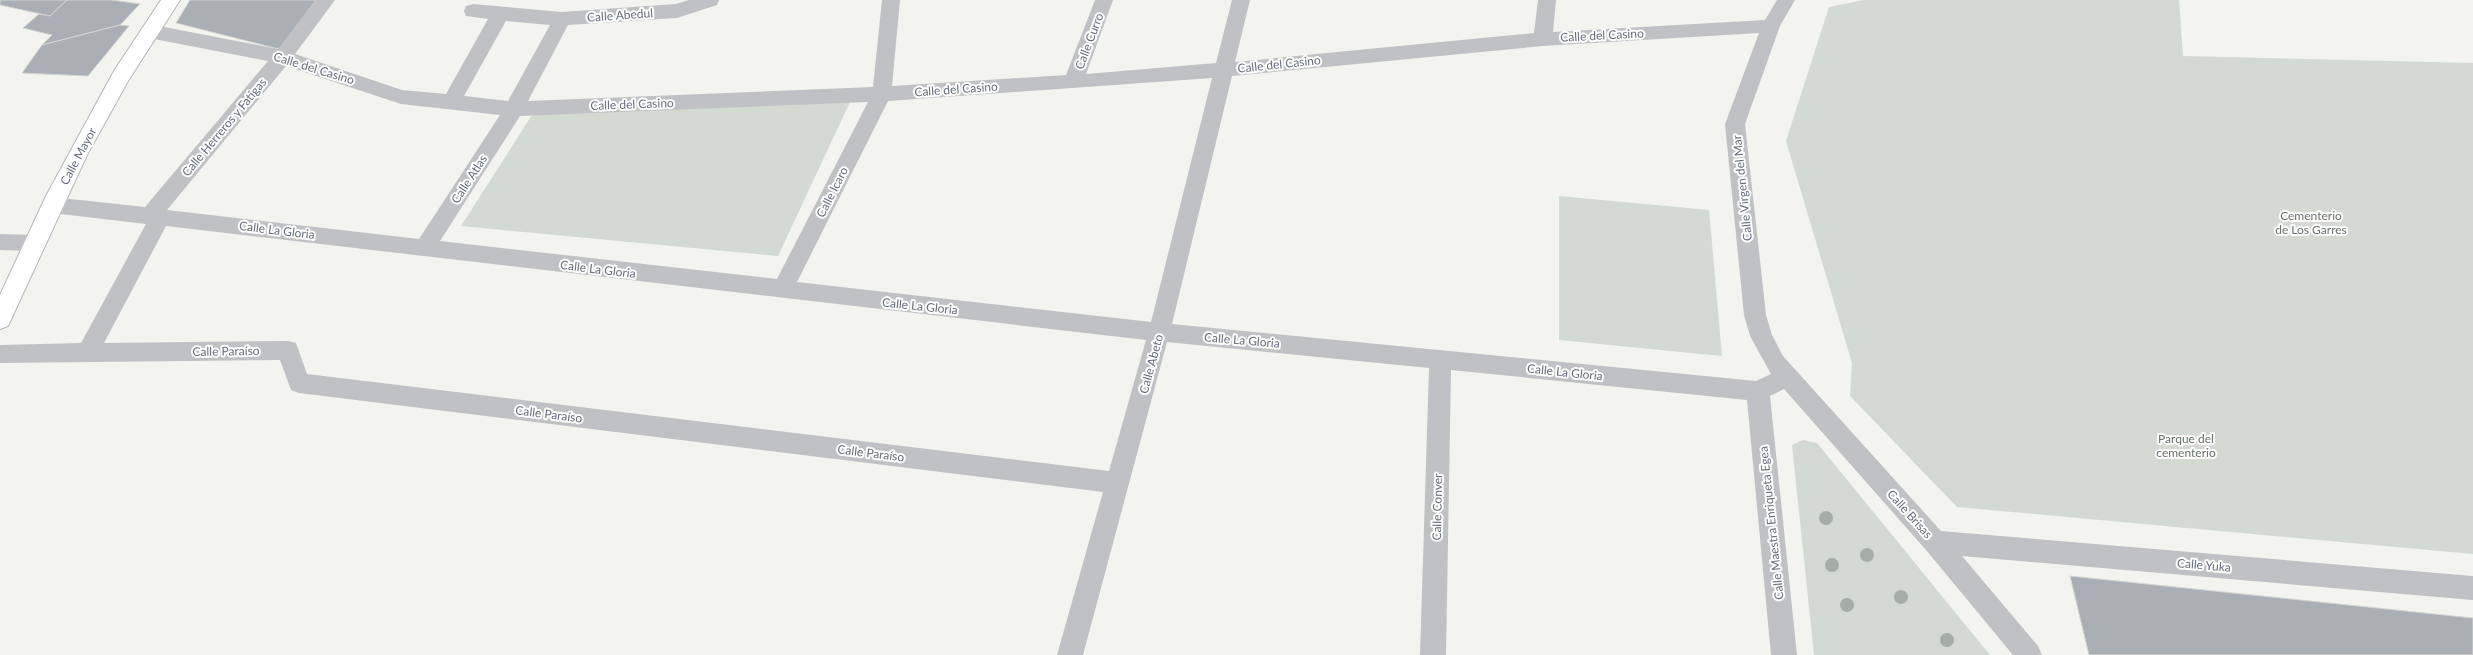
<svg xmlns="http://www.w3.org/2000/svg" width="2473" height="655" font-family="Lato,sans-serif">
<style>
.green{fill:#d3dad2}
.building{fill:#aaaeb5;stroke:#d4d5d3}
.lines{fill:none;stroke-linecap:round;stroke-linejoin:round}
.secondary-casing{stroke:#b4b6bb;stroke-width:2}
.street{fill:#c0c1c5;fill-rule:evenodd}
.secondary{fill:#fff;fill-rule:evenodd}
.tree{fill:#a4aea4}
.labels{text-anchor:middle;dominant-baseline:central;stroke-width:4;stroke-linejoin:round;paint-order:stroke}
.street-label{font-size:12px;fill:#666d7d;stroke:#fff}
.park-label{font-size:12px;fill:#647565;stroke:#fff}
</style>
<rect width="100%" height="100%" fill="#f3f3f0"/>
<!-- green -->
<g class="green">
<polygon points="1864,0 2179,0 2183,56 2473,63 2473,554 1957,507 1850,396 1852,363 1786,141 1829,7"/>
<polygon points="850,102 778,256 461,226 532,115"/>
<polygon points="1559,196 1709,210 1722,356 1559,340"/>
<polygon points="1803,440 1817,443 1990,655 1814,655 1792,445"/>
</g>
<!-- building -->
<g class="building">
<polygon points="0,0 67,0 50,16 0,5"/>
<polygon points="67,0 112,0 140,4 120,25 42,45 52,35 23,28 39,14 50,16"/>
<polygon points="190,0 316,0 279,49 176,23"/>
<polygon points="120,25 129,26 88,76 22,73 42,45"/>
<polygon points="2070,576 2473,618 2473,655 2089,655"/>
</g>
<g class="lines">
<!-- secondary casing -->
<g class="secondary-casing">
<polygon id="secondary" points="161,0 180,0 128,81 87,155 8,326 0,329 0,295 46,196 114,71"/>
</g>
<!-- street -->
<g class="street">
<path d="M 316,0 L 335,0 L 295,54 L 402,90 L 446,94 L 488,19 L 466,16 L 464,11 L 466,6 L 473,4 L 562,12 L 676,4 L 689,0 L 719,0 L 717,5 L 677,18 L 568,25 L 528,101 L 873,87 L 882,0 L 900,0 L 892,86 L 1066,75 L 1095,0 L 1113,0 L 1086,74 L 1216,63 L 1232,0 L 1250,0 L 1235,62 L 1534,33 L 1538,0 L 1556,0 L 1553,32 L 1765,20 L 1777,0 L 1795,0 L 1780,26 L 1745,124 L 1766,315 L 1772,335 L 1783,356 L 1941,531 L 2473,576 L 2473,600 L 1962,556 L 2038,646 L 2042,655 L 2013,655 L 1926,550 L 1784,389 L 1770,396 L 1797,655 L 1771,655 L 1747,400 L 1451,370 L 1446,655 L 1420,655 L 1429,368 L 1167,342 L 1083,655 L 1057,655 L 1103,492 L 299,393 L 291,390 L 280,360 L 0,363 L 0,345 L 81,343 L 146,224 L 52,213 L 45,211 L 42,205 L 45,199 L 52,197 L 145,207 L 268,61 L 149,38 L 142,36 L 140,31 L 142,26 L 149,24 L 278,49 ZM 506,21 L 550,25 L 508,101 L 464,96 ZM 1759,33 L 1725,124 L 1744,315 L 1750,336 L 1771,374 L 1756,381 L 1172,324 L 1232,76 L 1543,46 ZM 286,66 L 401,104 L 500,115 L 419,239 L 167,210 ZM 1212,78 L 1151,322 L 797,282 L 888,101 ZM 868,102 L 777,279 L 440,241 L 520,116 ZM 166,226 L 1146,340 L 1109,471 L 307,374 L 296,343 L 288,341 L 104,343 Z"/>
<polygon points="0,234 34,235 41,237 45,243 41,249 34,251 0,250"/>
</g>
<!-- secondary -->
<use href="#secondary" class="secondary"/>
</g>
<!-- trees -->
<g class="tree">
<circle cx="1826" cy="518" r="7"/>
<circle cx="1867" cy="555" r="7"/>
<circle cx="1832" cy="565" r="7"/>
<circle cx="1901" cy="597" r="7"/>
<circle cx="1847" cy="605" r="7"/>
<circle cx="1947" cy="640" r="7"/>
</g>
<g class="labels">
<!-- street labels -->
<g class="street-label">
<text transform="translate(620 15) rotate(-4)">Calle Abedul</text>
<text transform="translate(1602 35) rotate(-3)">Calle del Casino</text>
<text transform="translate(1089 41) rotate(-69)">Calle Curro</text>
<text transform="translate(1279 64) rotate(-6)">Calle del Casino</text>
<text transform="translate(314 68) rotate(17)">Calle del Casino</text>
<text transform="translate(956 89) rotate(-4)">Calle del Casino</text>
<text transform="translate(632 104) rotate(-2)">Calle del Casino</text>
<text transform="translate(224 127) rotate(-50)">Calle Herreros y Fatigas</text>
<text transform="translate(78 156) rotate(-62)">Calle Mayor</text>
<text transform="translate(469 179) rotate(-57)">Calle Atlas</text>
<text transform="translate(1742 188) rotate(-96)">Calle Virgen del Mar</text>
<text transform="translate(832 192) rotate(-63)">Calle Icaro</text>
<text transform="translate(277 230) rotate(7)">Calle La Gloria</text>
<text transform="translate(598 269) rotate(7)">Calle La Gloria</text>
<text transform="translate(920 306) rotate(6)">Calle La Gloria</text>
<text transform="translate(1242 340) rotate(5)">Calle La Gloria</text>
<text transform="translate(226 351) rotate(-1)">Calle Paraíso</text>
<text transform="translate(1151 364) rotate(-75)">Calle Abeto</text>
<text transform="translate(1565 372) rotate(6)">Calle La Gloria</text>
<text transform="translate(549 414) rotate(7)">Calle Paraíso</text>
<text transform="translate(871 453) rotate(7)">Calle Paraíso</text>
<text transform="translate(1437 507) rotate(-89)">Calle Conver</text>
<text transform="translate(1910 514) rotate(48)">Calle Brisas</text>
<text transform="translate(1771 523) rotate(-96)">Calle Maestra Enriqueta Egea</text>
<text transform="translate(2204 565) rotate(5)">Calle Yuka</text>
</g>
<!-- park labels -->
<g class="park-label">
<text x="2311" y="215">Cementerio<tspan x="2311" dy="14">de Los Garres</tspan></text>
<text x="2186" y="438">Parque del<tspan x="2186" dy="14">cementerio</tspan></text>
</g>
</g>
</svg>
